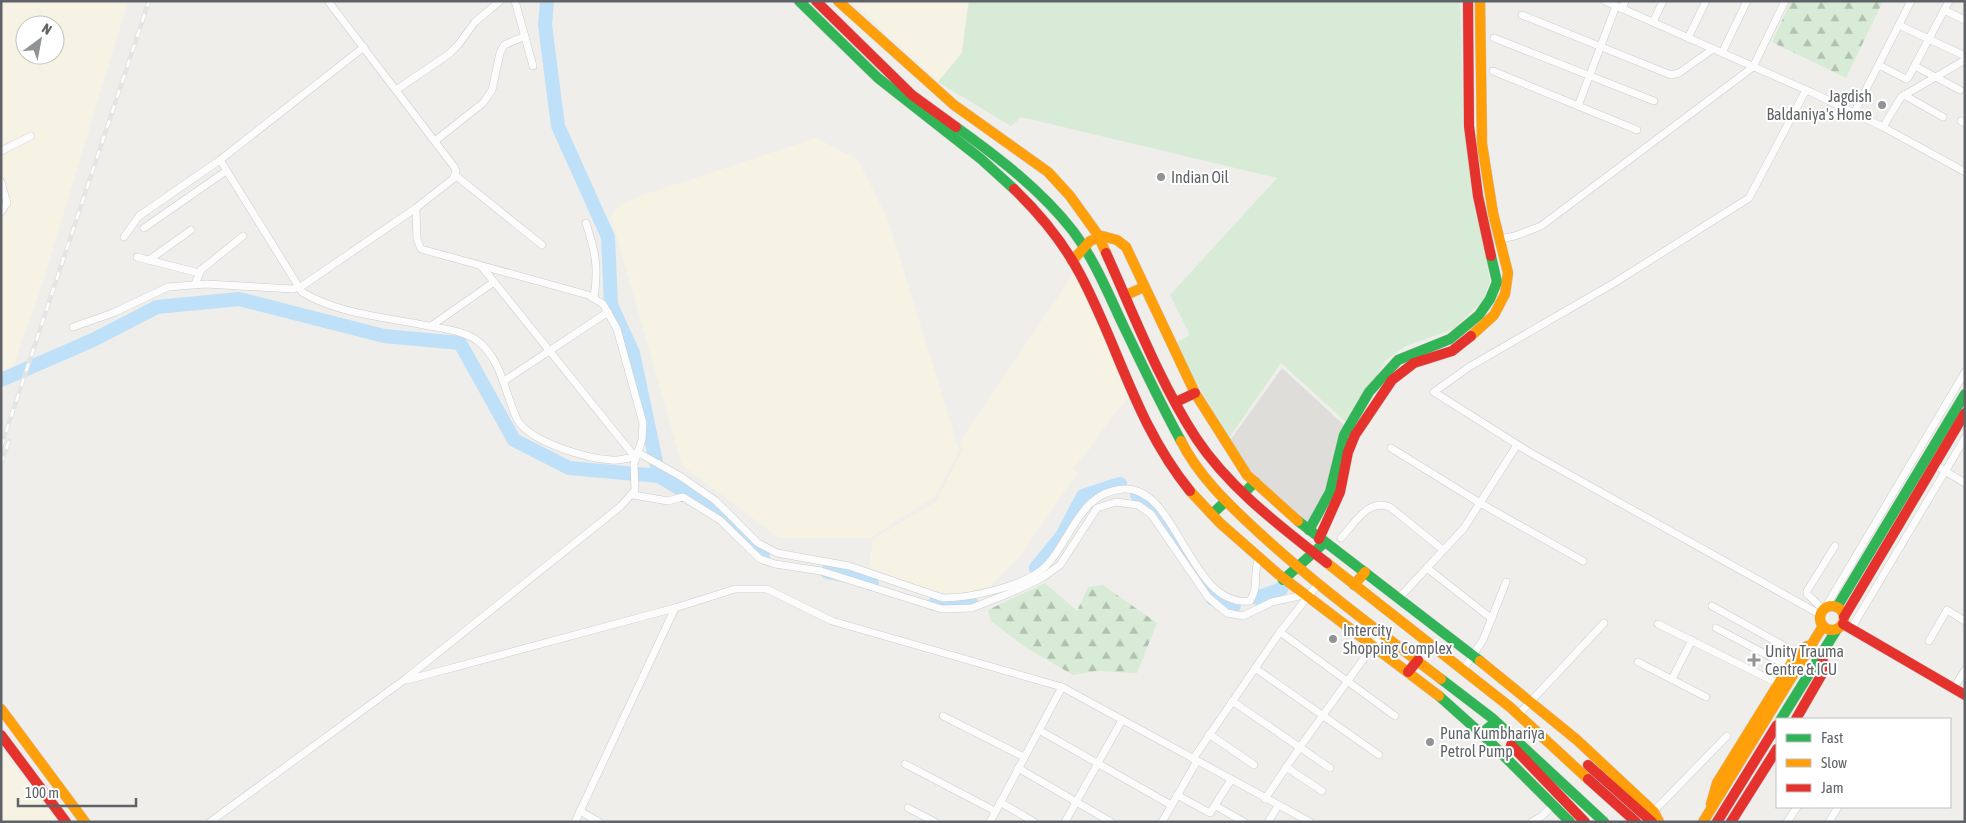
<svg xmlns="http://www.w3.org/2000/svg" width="1966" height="823" font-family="'Asap Condensed',sans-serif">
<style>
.commercial{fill:#f7f3e4;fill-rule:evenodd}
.industrial{fill:#dfddda}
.green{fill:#d8ebd6}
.forest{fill:url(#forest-firs)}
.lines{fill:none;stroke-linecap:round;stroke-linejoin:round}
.river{stroke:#bfe0f9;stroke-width:14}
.street-casing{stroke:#cbcccc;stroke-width:8}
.fast-casing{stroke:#cacacb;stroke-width:11}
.slow-casing{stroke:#cacacb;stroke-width:11}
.jam-casing{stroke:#cacacb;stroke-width:11}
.street{stroke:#fdfcfc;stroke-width:7}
.fast{stroke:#30b455;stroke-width:10}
.slow{stroke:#ff9f0a;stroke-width:10}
.jam{stroke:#e5322d;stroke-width:10}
.rail-casing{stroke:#e4e4e4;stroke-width:4.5}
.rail{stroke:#fff;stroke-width:2.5;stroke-dasharray:8;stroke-linecap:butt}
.poi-dot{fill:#919496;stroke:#fff;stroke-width:2}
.labels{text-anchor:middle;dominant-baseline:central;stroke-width:4;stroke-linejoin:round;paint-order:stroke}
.poi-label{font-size:16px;fill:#5f6368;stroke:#fff;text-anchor:start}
</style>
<defs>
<pattern id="forest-firs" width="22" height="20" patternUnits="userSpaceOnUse" patternTransform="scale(1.25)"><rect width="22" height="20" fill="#d8ebd6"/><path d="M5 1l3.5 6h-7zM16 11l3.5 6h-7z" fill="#b2c2b1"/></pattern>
</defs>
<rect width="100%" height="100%" fill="#efeeea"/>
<!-- commercial -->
<g class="commercial">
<path d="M 1,1 L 128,1 L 41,288 L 1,399 ZM 25,25 L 55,25 L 55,55 L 25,55 Z"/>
<polygon points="851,1 968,1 961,53 938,81"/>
<polygon points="816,138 858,160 888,220 959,450 935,496 870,538 779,538 682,465 611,216 618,206 637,197"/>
<polygon points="1074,273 1090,299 1130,397 1117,410 1085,455 1072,469 1078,472 1019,557 989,587 959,594 932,591 869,567 873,539 937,501 963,449 959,443"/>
<polygon points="1,749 58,822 1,822"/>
</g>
<!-- industrial -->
<polygon class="industrial" points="1282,368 1344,425 1329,488 1308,525 1249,473 1229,442"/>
<!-- green -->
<polygon class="green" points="969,1 1460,1 1464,129 1490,282 1484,300 1453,329 1406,346 1386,360 1347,423 1281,363 1229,438 1174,344 1190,335 1170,295 1277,178 1021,117 1011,126 938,82 962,53"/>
<!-- forest -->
<g class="forest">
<polygon points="1791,1 1883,1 1846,78 1772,42"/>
<polygon points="1045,583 1077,611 1088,587 1103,585 1157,623 1137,673 1097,671 1073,675 1025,647 991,621 988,610"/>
</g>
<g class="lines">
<!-- river -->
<g class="river">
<polyline points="547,1 545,25 558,126 608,237 611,305 633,353 659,476"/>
<polyline points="1,380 93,340 157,307 239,299 384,336 460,343 514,440 569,468 659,476 723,515 763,556"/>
<polyline points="1137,495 1156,508 1213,599 1234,606"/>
<polyline points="1036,568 1062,536 1083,496 1120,484"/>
<polyline points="827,572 858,577 872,584"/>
<polyline points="1257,598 1281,589"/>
<polyline points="934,604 972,604"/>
</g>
<!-- street casing -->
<g class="street-casing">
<g id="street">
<polyline points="515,1 533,66"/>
<polyline points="1605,1 1813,93 1883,127 1965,172"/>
<polyline points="1622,9 1625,1"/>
<polyline points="1944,10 1965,20"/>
<polyline points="1522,15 1671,75 1679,73 1713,49"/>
<polyline points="1653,22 1663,1"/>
<polyline points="1899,25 1965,56"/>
<polyline points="1494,38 1654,101"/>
<polyline points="1688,38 1706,1"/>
<polyline points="1722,53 1747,1"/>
<polyline points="1879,65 1906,79 1908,78 1949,1"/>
<polyline points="1915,66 1960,90"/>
<polyline points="1493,71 1637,130"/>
<polyline points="396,90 449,54 458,45 475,22 500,1"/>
<polyline points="1806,90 1749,198 1614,283 1469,367 1434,392 1529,452 1821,615"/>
<polyline points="1904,95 1943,117"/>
<polyline points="1578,106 1616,6"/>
<polyline points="1854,113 1911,1"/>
<polyline points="1961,121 1965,123"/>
<polyline points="1883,127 1901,97 1965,60"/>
<polyline points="435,141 483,103 492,90 500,53 504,45 525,36"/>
<polyline points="1,151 31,136"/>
<path d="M 220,160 L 302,292 C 340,315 386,317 429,326 C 445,329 466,331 479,342 C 502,361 505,394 517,419 C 529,442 588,459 612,460 C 619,461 627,458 635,457 L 482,267"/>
<polyline points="455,175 542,245"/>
<polyline points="1,182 7,203 1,212"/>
<path d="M 586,223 C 595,251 599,267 594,297"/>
<polyline points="144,228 226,171"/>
<polyline points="124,237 139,216 220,160 364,47"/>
<polyline points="1499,239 1515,236 1541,226 1753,67 1785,1"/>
<polyline points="137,257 199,273"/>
<polyline points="149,260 191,230"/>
<polyline points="195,284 201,270 243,236"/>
<polyline points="431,326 494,282"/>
<polyline points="73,327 113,313 168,287 206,284 293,289 302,286 416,208"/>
<polyline points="504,381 608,312"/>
<polyline points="1391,448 1480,503 1583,561"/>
<path d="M 637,452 L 680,476 L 716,501 L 758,543 L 777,553 L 849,566 L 943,598 C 971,598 1026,586 1046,566 C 1072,539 1079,492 1124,489 C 1178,486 1189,608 1250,601 C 1260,584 1252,576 1259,558"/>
<polyline points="1935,465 1965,483"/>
<polyline points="633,495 668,501 683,497 720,520 760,559 775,564 821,571 942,609 972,608 1010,593 1042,578 1060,565 1097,508 1116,502 1138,505 1151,514 1208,597 1227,613 1243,616 1272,602 1303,595"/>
<path d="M 1341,538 C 1355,523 1368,498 1390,507 L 1443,550"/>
<polyline points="1427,568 1492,619"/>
<polyline points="1399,598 1464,528 1517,445"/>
<polyline points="1712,606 1784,646 1787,652 1782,663"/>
<polyline points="1825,608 1965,372"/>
<polyline points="1824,610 1807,594 1807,591 1835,546"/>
<polyline points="1658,624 1779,684"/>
<polyline points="1716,628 1784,664"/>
<polyline points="1851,629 1965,438"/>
<polyline points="1280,632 1395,716"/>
<polyline points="1929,641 1947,610 1965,621"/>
<polyline points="1638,662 1706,697"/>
<polyline points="1255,668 1379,755"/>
<polyline points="1463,670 1483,640 1506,582"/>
<polyline points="1672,679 1692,640"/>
<polyline points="407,680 675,608 735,589 767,589 832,621 1062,687 1310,822"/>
<polyline points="1953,689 1965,670"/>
<polyline points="1232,701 1330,768"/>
<polyline points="1519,714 1604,623"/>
<polyline points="943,716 1024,757"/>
<polyline points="1039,730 1171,805"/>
<polyline points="1209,734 1254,765"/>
<polyline points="1193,759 1280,632 1318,584"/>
<polyline points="905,764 995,811"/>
<polyline points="1286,767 1322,791"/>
<polyline points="1018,768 1111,822"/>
<polyline points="1177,795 1210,813 1231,780"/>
<polyline points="1265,799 1300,747 1383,632"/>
<polyline points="1000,802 1034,822"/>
<polyline points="1216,806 1244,822"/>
<polyline points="908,808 935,822"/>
<polyline points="580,811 599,822"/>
<polyline points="1651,814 1727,736"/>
<polyline points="210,822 404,680 621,506 635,490 634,464 642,440 643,423 617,329 603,304 588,295 421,249 417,239 416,208 453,179 456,172 455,168 328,1"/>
<polyline points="575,822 675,608"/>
<polyline points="990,822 1062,687"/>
<polyline points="1065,822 1122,720"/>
<polyline points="1162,822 1197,761"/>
<polyline points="1268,822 1278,806"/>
<polyline points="1532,822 1542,816 1553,805"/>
<polyline points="1787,822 1797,807"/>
<polyline points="1829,822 1838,807"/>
</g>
</g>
<!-- fast casing -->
<g class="fast-casing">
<g id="fast">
<polyline points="799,1 878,78 981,159 1014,189"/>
<path d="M 956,127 C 998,157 1041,190 1073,231 C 1094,259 1108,293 1123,325 C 1142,364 1160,403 1181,441"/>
<polyline points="1244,493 1255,482"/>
<polyline points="1212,514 1226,501"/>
<polyline points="1298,521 1480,661"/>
<polyline points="1309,530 1330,492 1344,435 1369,392 1398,360 1450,339 1479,315 1490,299 1497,282 1491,256"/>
<polyline points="1283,580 1324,543"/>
<polyline points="1837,607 1965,394"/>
<polyline points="1441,679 1492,718 1604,822"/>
<polyline points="1439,696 1486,738 1570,822"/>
<polyline points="1781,719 1837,629"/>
<polyline points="1482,733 1494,723"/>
</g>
</g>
<!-- slow casing -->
<g class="slow-casing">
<g id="slow">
<polyline points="838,1 954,105 1048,172 1070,196 1098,235 1106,253"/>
<polyline points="1072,261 1090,241 1102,236 1117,240 1126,247 1195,393 1247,475 1298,521"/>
<polyline points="1126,295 1144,287"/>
<polyline points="1471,336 1494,315 1505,294 1508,273 1493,213 1482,144 1480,1"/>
<path d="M 1181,441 C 1198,475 1227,503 1254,528 C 1313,583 1377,630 1441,679"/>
<polyline points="1190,491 1220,523 1278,574 1439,696"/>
<polyline points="1327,563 1510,707 1588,779"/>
<polyline points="1354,585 1365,572"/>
<circle cx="1832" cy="618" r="12"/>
<polyline points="1480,661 1577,740 1654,812 1659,822"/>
<polyline points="1,709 85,822"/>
<polyline points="1711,804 1717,783 1792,662 1807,646"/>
<polyline points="1703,822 1823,626"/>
</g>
</g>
<!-- jam casing -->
<g class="jam-casing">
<g id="jam">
<polyline points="816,1 912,95 956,127"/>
<polyline points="1468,1 1469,126 1478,196 1491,256"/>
<path d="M 1014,189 C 1040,214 1063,242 1080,274 C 1120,349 1135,423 1190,491"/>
<path d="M 1106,253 C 1134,315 1159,381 1196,438 C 1229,488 1280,526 1327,563"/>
<polyline points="1176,402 1195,393"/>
<polyline points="1319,539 1340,492 1348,452 1355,435 1392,380 1414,363 1452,351 1471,336"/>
<polyline points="1844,617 1965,413"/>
<polyline points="1843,624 1965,695"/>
<polyline points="1408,672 1418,660"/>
<polyline points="1796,719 1822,674 1823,652"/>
<polyline points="1,735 66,822"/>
<polyline points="1511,745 1585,822"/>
<polyline points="1588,765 1652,822"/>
<polyline points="1588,779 1636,822"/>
<polyline points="1717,822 1777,725"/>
<polyline points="1731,822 1777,749"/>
</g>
</g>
<!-- street -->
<use href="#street" class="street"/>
<!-- fast -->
<use href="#fast" class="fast"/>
<!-- slow -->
<use href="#slow" class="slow"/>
<!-- jam -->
<use href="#jam" class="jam"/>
<!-- rail casing -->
<g class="rail-casing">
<g id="rail">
<polyline points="1,447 149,1"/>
<polyline points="1,464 9,441"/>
</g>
</g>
<!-- rail -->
<use href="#rail" class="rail"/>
</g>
<!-- markers -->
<g class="poi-dot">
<circle cx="1882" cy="105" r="5"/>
<circle cx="1161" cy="177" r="5"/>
<circle cx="1333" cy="639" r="5"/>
<path d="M1751.5 652.5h5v5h5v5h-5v5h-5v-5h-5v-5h5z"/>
<circle cx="1430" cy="742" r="5"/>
</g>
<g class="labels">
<!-- poi labels -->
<g class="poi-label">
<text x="1872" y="96" text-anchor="end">Jagdish<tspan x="1872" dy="18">Baldaniya's Home</tspan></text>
<text x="1171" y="177">Indian Oil</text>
<text x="1343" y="630">Intercity<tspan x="1343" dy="18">Shopping Complex</tspan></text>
<text x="1765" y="651">Unity Trauma<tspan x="1765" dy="18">Centre &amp; ICU</tspan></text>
<text x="1440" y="733">Puna Kumbhariya<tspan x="1440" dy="18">Petrol Pump</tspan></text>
</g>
</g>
<!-- border -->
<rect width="1966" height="823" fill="none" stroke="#5f6368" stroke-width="5"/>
<!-- legend -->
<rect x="1776" y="718" width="175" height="90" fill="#ffffff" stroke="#bfc1c3"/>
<rect x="1786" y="734" width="25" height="8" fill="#30b455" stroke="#bfc1c3"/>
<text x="1821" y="743" font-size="15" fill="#5f6368">Fast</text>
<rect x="1786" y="759" width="25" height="8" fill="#ff9f0a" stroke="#bfc1c3"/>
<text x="1821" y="768" font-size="15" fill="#5f6368">Slow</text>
<rect x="1786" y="784" width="25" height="8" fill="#e5322d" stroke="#bfc1c3"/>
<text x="1821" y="793" font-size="15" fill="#5f6368">Jam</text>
<!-- north arrow -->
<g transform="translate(40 40) rotate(32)"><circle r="24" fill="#ffffff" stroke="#bfc1c3"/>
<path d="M0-4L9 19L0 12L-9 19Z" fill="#919496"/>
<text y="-8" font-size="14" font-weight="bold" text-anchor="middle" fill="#5f6368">N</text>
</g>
<!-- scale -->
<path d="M18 798v8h118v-8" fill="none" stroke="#5f6368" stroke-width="2.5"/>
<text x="25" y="798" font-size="15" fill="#5f6368" stroke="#ffffff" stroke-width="4" paint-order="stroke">100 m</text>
</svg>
